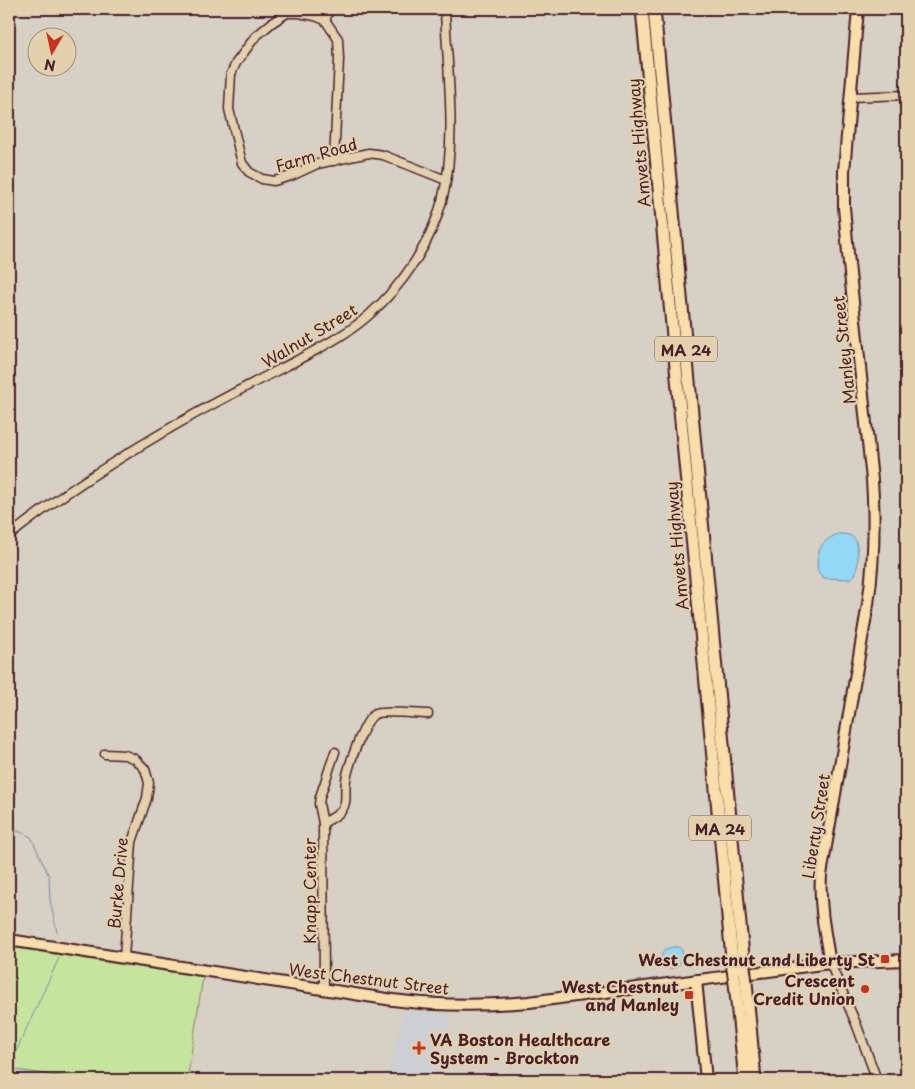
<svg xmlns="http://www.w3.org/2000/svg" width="915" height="1089" font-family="'Playpen Sans',sans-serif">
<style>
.built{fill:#cdcfd5}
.green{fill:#c5e59e;stroke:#888264}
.water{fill:#94d7f6;stroke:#768da5}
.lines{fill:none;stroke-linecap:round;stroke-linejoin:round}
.stream{stroke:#768da5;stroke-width:1}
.minor-casing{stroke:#4a1f2b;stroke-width:11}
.major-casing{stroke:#4a1f2b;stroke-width:14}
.highway-casing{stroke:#4a1f2b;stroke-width:15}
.minor{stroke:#e3d1ae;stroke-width:8}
.major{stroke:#f8deab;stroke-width:10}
.highway{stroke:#f8deab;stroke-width:11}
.highway-bridge-casing{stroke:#4a1f2b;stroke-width:15;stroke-linecap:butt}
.highway-bridge{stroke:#f8deab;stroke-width:11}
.poi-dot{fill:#c8321e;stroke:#e3d1ae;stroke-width:2}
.labels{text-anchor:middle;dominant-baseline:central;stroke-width:4.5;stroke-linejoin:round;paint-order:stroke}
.shield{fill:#e3d1ae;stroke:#785452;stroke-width:1}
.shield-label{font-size:15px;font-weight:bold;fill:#4a1f2b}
.street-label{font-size:16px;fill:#4a1f2b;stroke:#e3d1ae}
.poi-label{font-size:16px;font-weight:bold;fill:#4a1f2b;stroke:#e3d1ae;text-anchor:end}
</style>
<rect width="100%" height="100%" fill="#d6d0c5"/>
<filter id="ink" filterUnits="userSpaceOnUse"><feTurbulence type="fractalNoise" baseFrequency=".02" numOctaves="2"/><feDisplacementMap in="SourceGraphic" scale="10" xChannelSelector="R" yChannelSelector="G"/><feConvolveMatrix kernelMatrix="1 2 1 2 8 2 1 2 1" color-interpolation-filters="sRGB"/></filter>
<g filter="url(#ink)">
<!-- built -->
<g class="built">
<polygon points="405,1008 452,1015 435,1080 386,1080"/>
<polygon points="9,1069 90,1080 9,1080"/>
</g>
<!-- green -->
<polygon class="green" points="9,947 203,977 187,1080 89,1080 9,1069"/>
<!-- water -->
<g class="water">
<path d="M 838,534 C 843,534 850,534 854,538 C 859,543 859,567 855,574 C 853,577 852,577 849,579 L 824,578 L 818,572 C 815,553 820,541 838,534 Z"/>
<path d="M 673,947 L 679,947 L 682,950 C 684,961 679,970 666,968 C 662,964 659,954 665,949 C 667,948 670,948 673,947 Z"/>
</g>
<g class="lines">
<!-- stream -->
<g class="stream">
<polyline points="9,827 31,837 49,876 50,901 57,932"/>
<polyline points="9,1080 13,1058 59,958"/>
</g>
<!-- minor casing -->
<g class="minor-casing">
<g id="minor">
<polyline points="325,20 315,16 299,13 287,13 273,22 255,37 236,63 231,74 229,109 242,163 249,172 262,179 274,181 291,176 317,164 369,153 383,155 446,180"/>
<polyline points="325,20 338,39 339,59 334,161"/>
<polyline points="325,20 330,9"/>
<polyline points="850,97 906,95"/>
<path d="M 9,536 C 62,493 120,457 179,423 C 217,401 257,381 296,361 C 321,347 348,334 369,315 C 403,285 430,245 442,201 C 458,140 447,71 445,9"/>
<polyline points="105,754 125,755 135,759 145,769 149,783 147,798 132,842 124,958"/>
<path d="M 323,823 C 329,820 337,816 342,810 C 348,802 344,790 346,780 C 348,768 364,719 375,714 C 386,710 415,714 428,714"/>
<polyline points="830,963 857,1026 877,1080"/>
<polyline points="324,989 323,823 319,804 320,797 335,752"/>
</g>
</g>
<!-- major casing -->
<g class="major-casing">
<g id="major">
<path d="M 9,940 L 393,1000 C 438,1006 484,1006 529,1002 L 830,963 L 906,960"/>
<path d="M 830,963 C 825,934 819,905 821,875 L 868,604 C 874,563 875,522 872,480 L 849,264 L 844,207 L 844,171 L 858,9"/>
<polyline points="696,980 706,1080"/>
</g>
</g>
<!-- highway casing -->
<g class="highway-casing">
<g id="highway">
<polyline points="642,9 733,969"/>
<polyline points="654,9 744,967"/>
<polyline points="746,982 755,1080"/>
<polyline points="735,983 745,1080"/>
</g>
</g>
<!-- minor -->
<use href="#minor" class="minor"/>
<!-- major -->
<use href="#major" class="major"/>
<!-- highway -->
<use href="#highway" class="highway"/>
<!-- highway-bridge casing -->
<g class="highway-bridge-casing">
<g id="highway-bridge">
<polyline points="744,967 746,982"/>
<polyline points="733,969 735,983"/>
</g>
</g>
<!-- highway-bridge -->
<use href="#highway-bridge" class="highway-bridge"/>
</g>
</g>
<!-- markers -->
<g class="poi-dot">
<rect x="880" y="954" width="10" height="10" rx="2.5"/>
<circle cx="865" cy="989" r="5"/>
<rect x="684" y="990" width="10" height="10" rx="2.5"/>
<path d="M416.5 1040.5h5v5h5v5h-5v5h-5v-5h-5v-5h5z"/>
</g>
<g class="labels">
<!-- shield labels -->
<g class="shield">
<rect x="655" y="336.5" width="62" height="25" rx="4"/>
<rect x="689" y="815.5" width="62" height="25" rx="4"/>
</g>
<g class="shield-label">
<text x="686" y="349">MA 24</text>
<text x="720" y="828">MA 24</text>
</g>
<!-- street labels -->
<g class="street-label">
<text transform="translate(638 143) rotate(-95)">Amvets Highway</text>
<text transform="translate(316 154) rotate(-16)">Farm Road</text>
<text transform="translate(309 335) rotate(-31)">Walnut Street</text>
<text transform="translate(843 350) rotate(-96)">Manley Street</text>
<text transform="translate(676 546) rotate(-95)">Amvets Highway</text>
<text transform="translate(815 826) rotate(-81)">Liberty Street</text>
<text transform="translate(117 883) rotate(-85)">Burke Drive</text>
<text transform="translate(309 891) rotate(-90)">Knapp Center</text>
<text transform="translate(369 978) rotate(7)">West Chestnut Street</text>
</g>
<!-- poi labels -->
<g class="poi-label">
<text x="875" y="959">West Chestnut and Liberty St</text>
<text x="855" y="980">Crescent<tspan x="855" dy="18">Credit Union</tspan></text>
<text x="679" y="986">West Chestnut<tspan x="679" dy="18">and Manley</tspan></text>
<text x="430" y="1039" text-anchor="start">VA Boston Healthcare<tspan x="430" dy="18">System - Brockton</tspan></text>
</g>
</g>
<!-- margin -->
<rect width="915" height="1089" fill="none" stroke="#e3d1ae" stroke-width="30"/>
<rect x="15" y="15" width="885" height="1059" fill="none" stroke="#4a1f2b" stroke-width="2" filter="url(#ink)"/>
<!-- north arrow -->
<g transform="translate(52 52) rotate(189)"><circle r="24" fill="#e3d1ae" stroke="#a68a7a"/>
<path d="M0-4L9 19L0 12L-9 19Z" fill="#c8321e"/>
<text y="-8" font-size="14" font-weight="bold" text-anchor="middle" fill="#4a1f2b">N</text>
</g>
</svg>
